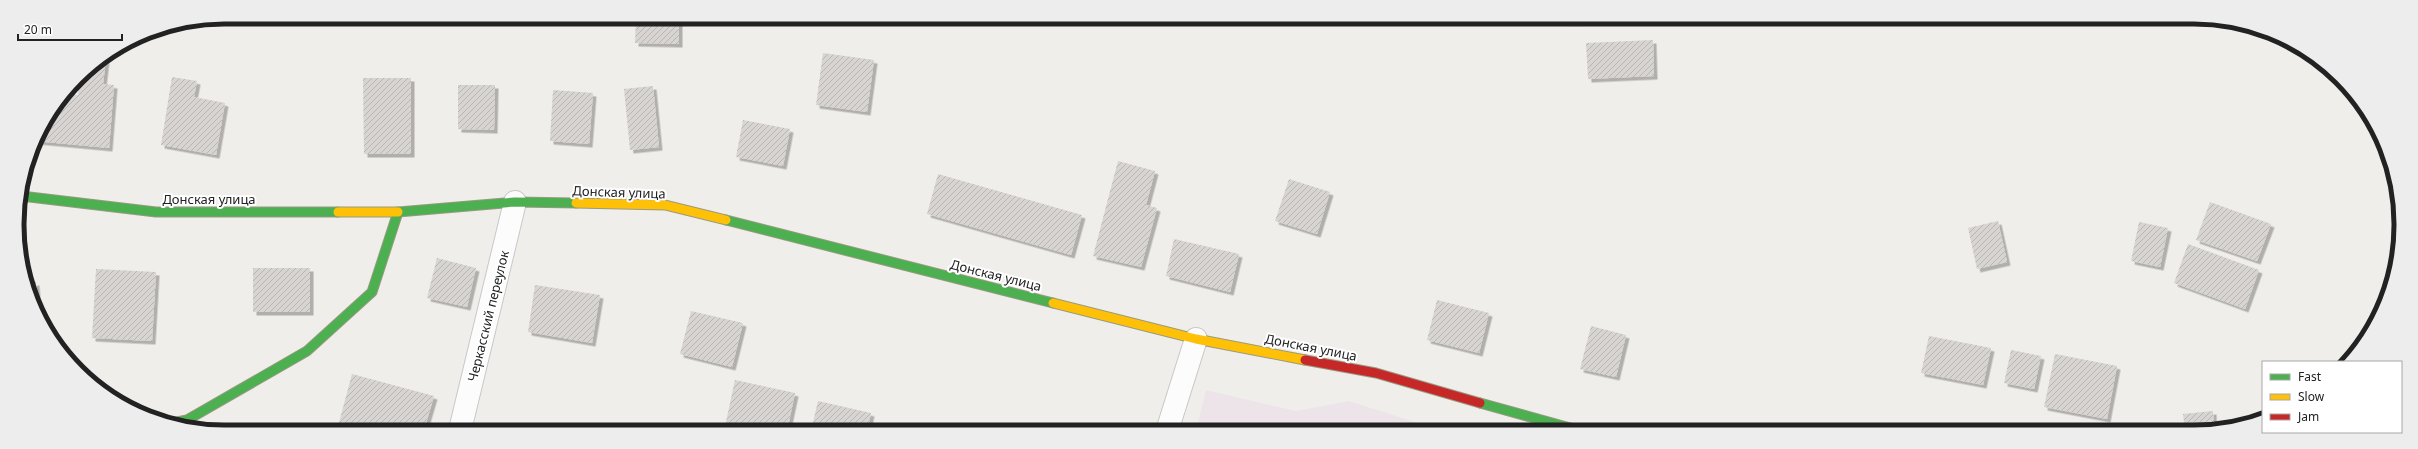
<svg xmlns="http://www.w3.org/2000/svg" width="2418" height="449" font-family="'Noto Sans',sans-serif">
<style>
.industrial{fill:#ede4e9}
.building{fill:url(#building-hatch);filter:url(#shadow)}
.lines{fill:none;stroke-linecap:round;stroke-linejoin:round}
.street-casing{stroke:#c9c8c7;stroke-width:24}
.fast-casing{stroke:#999a82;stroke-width:11}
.slow-casing{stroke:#999a82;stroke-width:11}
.jam-casing{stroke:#999a82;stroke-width:11}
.street{stroke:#fdfcfc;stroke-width:22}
.fast{stroke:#4caf50;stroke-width:9}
.slow{stroke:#ffc107;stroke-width:9}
.jam{stroke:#c62828;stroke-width:9}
.labels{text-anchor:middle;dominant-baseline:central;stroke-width:4;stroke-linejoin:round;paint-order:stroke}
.street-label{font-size:13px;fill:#222;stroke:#fff}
.rim{fill:none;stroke:#222;stroke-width:5}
</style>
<defs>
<pattern id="building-hatch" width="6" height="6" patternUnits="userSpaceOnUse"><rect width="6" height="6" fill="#d7d4d2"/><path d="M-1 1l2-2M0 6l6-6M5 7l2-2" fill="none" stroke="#b8b6b4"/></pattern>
<filter id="shadow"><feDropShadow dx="3.5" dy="3.5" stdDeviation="0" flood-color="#0004"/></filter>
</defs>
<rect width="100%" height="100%" fill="#f0eeeb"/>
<!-- industrial -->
<g class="industrial">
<polygon points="1488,18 1581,18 1578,27"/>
<polygon points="1206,390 1296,411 1349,401 1443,431 1196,431"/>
</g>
<!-- building -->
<g class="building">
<polygon points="636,17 679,17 679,44 635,43"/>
<polygon points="1653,40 1654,76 1588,79 1586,43"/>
<polygon points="823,53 874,60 867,112 816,105"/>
<polygon points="106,59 103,84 114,85 109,148 35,141 67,94 78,95 80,77"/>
<polygon points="172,77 197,81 194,97 225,103 216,155 161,145"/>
<polygon points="363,78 411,78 411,154 364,154"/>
<polygon points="458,85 495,85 494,130 458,129"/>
<polygon points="653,86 659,147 630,150 624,89"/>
<polygon points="553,90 593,93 589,144 550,141"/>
<polygon points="743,120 790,129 783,166 736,157"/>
<polygon points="1118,161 1155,171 1146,205 1157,208 1141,267 1093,256"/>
<polygon points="938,174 1082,215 1071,255 927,214"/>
<polygon points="1289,179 1330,192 1317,234 1275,221"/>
<polygon points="2210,202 2271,224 2257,261 2196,240"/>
<polygon points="1998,221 2007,262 1977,269 1968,228"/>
<polygon points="2139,222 2168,228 2160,267 2131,261"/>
<polygon points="1174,239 1239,254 1230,292 1166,276"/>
<polygon points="2188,244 2259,270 2245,309 2174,283"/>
<polygon points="437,258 476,268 467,307 427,298"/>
<rect x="253" y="268" width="57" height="44"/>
<polygon points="96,269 156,272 152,341 92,338"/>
<polygon points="36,282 38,309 28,291 27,283"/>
<polygon points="535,285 600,295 592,343 528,332"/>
<polygon points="1437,300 1489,313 1479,353 1427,340"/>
<polygon points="691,311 743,323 732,367 680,354"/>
<polygon points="1591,326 1626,335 1616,377 1580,369"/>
<polygon points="1929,336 1991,348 1983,385 1921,373"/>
<polygon points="2011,350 2041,356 2034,389 2004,383"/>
<polygon points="2055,354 2117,366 2107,419 2044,407"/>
<polygon points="352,374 434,396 424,430 337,430"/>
<polygon points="735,380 795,393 787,431 724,431"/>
<polygon points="818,401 871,413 867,431 811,431"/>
<polygon points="2213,411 2214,430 2185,432 2183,414"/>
</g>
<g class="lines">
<!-- street casing -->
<g class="street-casing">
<g id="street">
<polyline points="460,430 515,202"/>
<polyline points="1167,431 1196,339"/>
</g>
</g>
<!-- fast casing -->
<g class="fast-casing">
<g id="fast">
<polyline points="21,196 156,212 338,212"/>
<polyline points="726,220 1053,303"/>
<polyline points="1480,403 1581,431"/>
<polyline points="172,423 187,420 307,351 372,292 398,212 515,202 576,203"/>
</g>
</g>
<!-- slow casing -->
<g class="slow-casing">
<g id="slow">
<polyline points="576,203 665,205 726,220"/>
<polyline points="338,212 398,212"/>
<polyline points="1053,303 1196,339 1305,360"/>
</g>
</g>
<!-- jam casing -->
<g class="jam-casing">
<polyline id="jam" points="1305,360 1376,373 1480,403"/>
</g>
<!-- street -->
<use href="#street" class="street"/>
<!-- fast -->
<use href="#fast" class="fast"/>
<!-- slow -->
<use href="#slow" class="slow"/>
<!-- jam -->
<use href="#jam" class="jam"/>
</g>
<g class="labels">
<!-- street labels -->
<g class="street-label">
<text transform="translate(619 192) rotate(2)">Донская улица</text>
<text x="209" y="199">Донская улица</text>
<text transform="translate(996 275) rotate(14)">Донская улица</text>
<text transform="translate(488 316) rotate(-76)">Черкасский переулок</text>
<text transform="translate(1311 347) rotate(11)">Донская улица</text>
</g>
</g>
<!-- crop -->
<path d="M0 0H2418V449H0ZM224 24H2194A200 200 0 0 1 2394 224V225A200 200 0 0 1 2194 425H224A200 200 0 0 1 24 225V224A200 200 0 0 1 224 24Z" fill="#ededed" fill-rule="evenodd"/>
<path class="rim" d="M224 24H2194A200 200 0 0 1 2394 224V225A200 200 0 0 1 2194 425H224A200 200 0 0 1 24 225V224A200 200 0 0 1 224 24Z"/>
<!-- legend -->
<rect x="2262" y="361" width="140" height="72" fill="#ffffff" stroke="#a7a7a7"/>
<rect x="2270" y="374" width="20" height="6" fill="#4caf50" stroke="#a7a7a7"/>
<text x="2298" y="381" font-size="12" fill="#222222">Fast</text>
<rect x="2270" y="394" width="20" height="6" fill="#ffc107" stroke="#a7a7a7"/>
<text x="2298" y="401" font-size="12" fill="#222222">Slow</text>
<rect x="2270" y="414" width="20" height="6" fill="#c62828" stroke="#a7a7a7"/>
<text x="2298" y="421" font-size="12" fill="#222222">Jam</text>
<!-- scale -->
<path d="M18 34v6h104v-6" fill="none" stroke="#222222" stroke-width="2"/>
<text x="24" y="34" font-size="12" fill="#222222" stroke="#ffffff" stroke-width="3" paint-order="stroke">20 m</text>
</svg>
